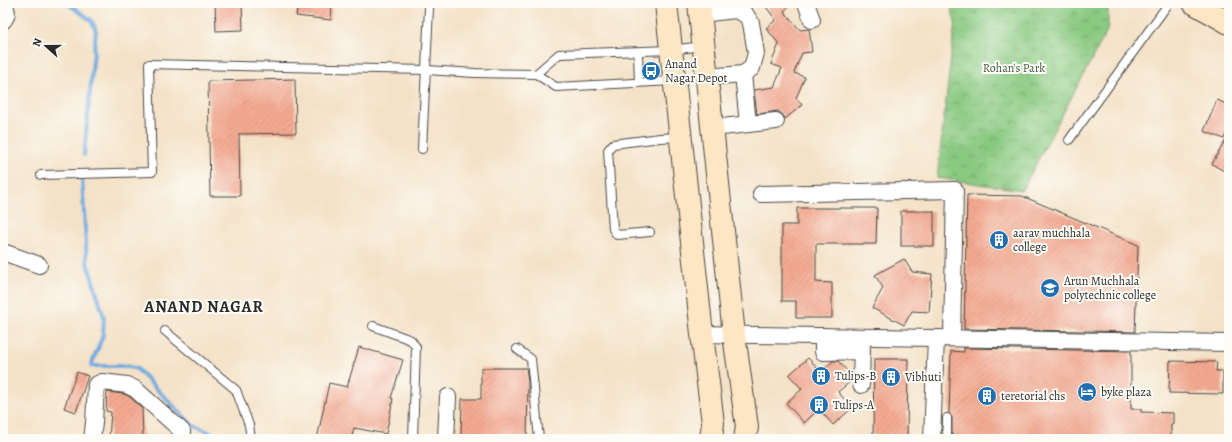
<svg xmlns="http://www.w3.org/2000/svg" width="1232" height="442" font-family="Alegreya,serif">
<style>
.park{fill:url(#park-crowns);stroke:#5a7a56}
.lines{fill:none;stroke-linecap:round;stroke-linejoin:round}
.stream{stroke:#6daadf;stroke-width:4}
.building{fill:url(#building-hatch)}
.service-casing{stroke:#494643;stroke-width:10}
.minor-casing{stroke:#494643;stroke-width:18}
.secondary-casing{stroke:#494643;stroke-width:24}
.service{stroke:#fff;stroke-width:8}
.minor{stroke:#fff;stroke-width:16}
.secondary{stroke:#fce6c4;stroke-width:22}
.labels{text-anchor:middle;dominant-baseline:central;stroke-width:4;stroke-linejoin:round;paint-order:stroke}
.poi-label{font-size:12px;fill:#2b2b2b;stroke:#fdfcf7;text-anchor:start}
.park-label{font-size:12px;fill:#475a44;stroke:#fdfcf7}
.district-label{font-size:16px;font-weight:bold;letter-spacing:1px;fill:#2b2b2b;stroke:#fdfcf7}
</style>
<defs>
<pattern id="park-crowns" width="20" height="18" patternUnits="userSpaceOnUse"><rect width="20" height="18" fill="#89c980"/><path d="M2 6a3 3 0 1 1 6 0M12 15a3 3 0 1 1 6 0" fill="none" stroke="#70a369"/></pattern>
<pattern id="building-hatch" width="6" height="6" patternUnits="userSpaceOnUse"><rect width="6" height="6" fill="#f4aa92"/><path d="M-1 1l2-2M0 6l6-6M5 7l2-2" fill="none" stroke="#d1927e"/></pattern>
</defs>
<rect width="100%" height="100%" fill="#fdfcf7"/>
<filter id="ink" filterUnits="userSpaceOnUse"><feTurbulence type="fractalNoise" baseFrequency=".025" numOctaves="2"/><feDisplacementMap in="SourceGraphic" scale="8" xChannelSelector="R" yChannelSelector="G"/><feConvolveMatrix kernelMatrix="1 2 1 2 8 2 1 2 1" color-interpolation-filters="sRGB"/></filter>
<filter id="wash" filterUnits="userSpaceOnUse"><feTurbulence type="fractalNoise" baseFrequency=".012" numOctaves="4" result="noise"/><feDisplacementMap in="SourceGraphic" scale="16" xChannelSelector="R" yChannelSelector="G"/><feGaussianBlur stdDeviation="0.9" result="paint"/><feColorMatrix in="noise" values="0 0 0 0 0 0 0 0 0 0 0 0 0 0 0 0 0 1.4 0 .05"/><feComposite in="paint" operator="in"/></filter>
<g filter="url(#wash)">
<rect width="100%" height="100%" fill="#f4e2c8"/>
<!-- park -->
<polygon class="park" points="950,3 1108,3 1108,29 1022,190 937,178 955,22"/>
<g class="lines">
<!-- stream -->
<g class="stream">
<polyline points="67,3 91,20 96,30 84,155"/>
<polyline points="82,178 87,262 104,317 103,335 91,366 126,366 137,369 192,425 226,439"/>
</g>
</g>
<g id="blocks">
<!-- building -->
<g class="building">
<polygon points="215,3 242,3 243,30 216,31"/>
<polygon points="298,3 332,3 331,20 296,16"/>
<polygon points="763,3 793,3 784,11 800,30 809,29 812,52 802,53 794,73 805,77 796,98 802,105 785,119 783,115 778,111 757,114 754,90 774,87 782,68 771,64 779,44 766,28 776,20"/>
<polygon points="295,79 296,133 239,134 240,196 210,196 208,81"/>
<polygon points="1217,100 1229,105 1229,127 1224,139 1204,131"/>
<polygon points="1229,134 1229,174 1212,164"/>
<polygon points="967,195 1022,196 1138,245 1135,332 964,329"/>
<polygon points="797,208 877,208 876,244 816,244 816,282 832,283 832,318 796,318 796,301 782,301 782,225 797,225"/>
<rect x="901" y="211" width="33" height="35"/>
<polygon points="904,259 912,272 932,274 929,312 912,311 904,325 872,308 883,288 875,275"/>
<polygon points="359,347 403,360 391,398 393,399 386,434 354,428 351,439 317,439 329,383 347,387"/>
<polygon points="964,348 1131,351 1131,409 1141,409 1141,412 1173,413 1173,424 1171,424 1171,439 952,439 952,418 949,413 951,351 964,352"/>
<polygon points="808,358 821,372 833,361 838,361 852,376 852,380 838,392 852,408 833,425 819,409 804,423 786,403 802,389 789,375"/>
<polygon points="874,359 908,359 907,439 873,439"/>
<polygon points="1170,361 1217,362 1216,371 1223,371 1223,394 1169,393"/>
<polygon points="481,368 526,368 528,382 527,439 461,438 462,399 481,399"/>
<polygon points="77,372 88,376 76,412 64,408"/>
<polygon points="107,392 124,394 130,397 142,408 143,439 109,439 111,412 106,411"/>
</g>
</g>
</g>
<g filter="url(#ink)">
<use href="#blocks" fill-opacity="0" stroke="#494643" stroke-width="1"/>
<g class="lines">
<!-- service casing -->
<g class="service-casing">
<g id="service">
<polyline points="638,52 639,82"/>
<polyline points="673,81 556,87 536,74 559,54 671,50 703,46"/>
<polyline points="1069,140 1169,3"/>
<polyline points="422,149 429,8"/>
<polyline points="41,175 152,172 149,64 426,70 475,73 536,74"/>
<polyline points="650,232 617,235 613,229 608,150 613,144 660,138 680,137"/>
<polyline points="373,326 411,340 416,347 413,439"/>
<polyline points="165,331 236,390 249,425 251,439"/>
<polyline points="517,349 531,359 539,439"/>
<polyline points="947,439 947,418"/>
</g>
</g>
<!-- minor casing -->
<g class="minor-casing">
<g id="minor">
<polyline points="736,3 736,10 746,15 751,23 756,53 752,68 743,74 748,124"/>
<polyline points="806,3 812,20"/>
<path d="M 3,4 C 8,10 8,15 3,21"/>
<polyline points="700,14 736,10"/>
<polyline points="707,77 743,74"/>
<polyline points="713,128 776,121"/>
<polyline points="761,194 955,190 952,338"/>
<polyline points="3,252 39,265"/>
<polyline points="702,334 1229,343"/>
<polyline points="823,336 823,352 862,351"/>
<polyline points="861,385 862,341"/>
<polyline points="92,439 94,423 96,385 102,382 127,385 135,389 182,431 182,439"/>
<polyline points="446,439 448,397"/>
<polyline points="932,439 936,338"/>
</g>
</g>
<!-- secondary casing -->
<g class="secondary-casing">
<g id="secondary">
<polyline points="666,3 702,334 713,423 711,439"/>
<polyline points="699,3 734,335 747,427 745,439"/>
<polyline points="1194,3 1229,23"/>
</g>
</g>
<!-- service -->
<use href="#service" class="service"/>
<!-- minor -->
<use href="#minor" class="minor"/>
<!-- secondary -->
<use href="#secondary" class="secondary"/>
</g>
</g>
<!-- icons -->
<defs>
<g id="bus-disc" transform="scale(1)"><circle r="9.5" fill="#1f6fb2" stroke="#fdfcf7"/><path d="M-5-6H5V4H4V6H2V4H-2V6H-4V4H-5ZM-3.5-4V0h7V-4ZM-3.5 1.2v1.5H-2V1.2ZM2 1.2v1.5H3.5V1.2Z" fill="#fff"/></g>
<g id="building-disc" transform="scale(1)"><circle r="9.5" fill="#1f6fb2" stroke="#fdfcf7"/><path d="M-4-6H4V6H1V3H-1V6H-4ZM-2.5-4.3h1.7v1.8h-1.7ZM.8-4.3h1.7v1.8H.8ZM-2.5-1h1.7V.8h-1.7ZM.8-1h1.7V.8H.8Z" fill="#fff"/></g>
<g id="university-disc" transform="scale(1)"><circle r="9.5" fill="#1f6fb2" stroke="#fdfcf7"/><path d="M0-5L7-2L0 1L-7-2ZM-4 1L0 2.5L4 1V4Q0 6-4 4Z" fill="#fff"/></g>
<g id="hotel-disc" transform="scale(1)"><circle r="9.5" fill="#1f6fb2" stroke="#fdfcf7"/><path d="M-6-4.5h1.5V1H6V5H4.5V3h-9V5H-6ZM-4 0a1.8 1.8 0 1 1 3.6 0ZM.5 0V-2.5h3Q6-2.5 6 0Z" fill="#fff"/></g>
</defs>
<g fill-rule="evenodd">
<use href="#bus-disc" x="651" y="71"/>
<use href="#building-disc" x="999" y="240"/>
<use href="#university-disc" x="1050" y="288"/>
<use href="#building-disc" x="821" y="376"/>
<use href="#building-disc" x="891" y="377"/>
<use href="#hotel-disc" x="1087" y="392"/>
<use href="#building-disc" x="987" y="396"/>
<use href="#building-disc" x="819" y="405"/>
</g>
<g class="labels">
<!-- poi labels -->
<g class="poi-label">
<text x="665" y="64">Anand<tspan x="665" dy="14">Nagar Depot</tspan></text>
<text x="1013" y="233">aarav muchhala<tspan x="1013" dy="14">college</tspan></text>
<text x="1064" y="281">Arun Muchhala<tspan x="1064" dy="14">polytechnic college</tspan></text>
<text x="835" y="376">Tulips-B</text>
<text x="905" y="377">Vibhuti</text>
<text x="1101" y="392">byke plaza</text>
<text x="1001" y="396">teretorial chs</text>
<text x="833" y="405">Tulips-A</text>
</g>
<!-- park labels -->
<g class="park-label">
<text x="1014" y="68">Rohan's Park</text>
</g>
<!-- district labels -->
<g class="district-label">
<text x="204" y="307">ANAND NAGAR</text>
</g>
</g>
<!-- margin -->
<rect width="1232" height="442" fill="none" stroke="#fdfcf7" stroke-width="16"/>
<!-- north arrow -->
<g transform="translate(46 46) rotate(291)" stroke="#fdfcf7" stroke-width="3" paint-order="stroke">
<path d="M0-3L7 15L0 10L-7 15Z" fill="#2b2b2b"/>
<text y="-6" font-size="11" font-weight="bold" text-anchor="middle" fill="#2b2b2b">N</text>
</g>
</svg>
